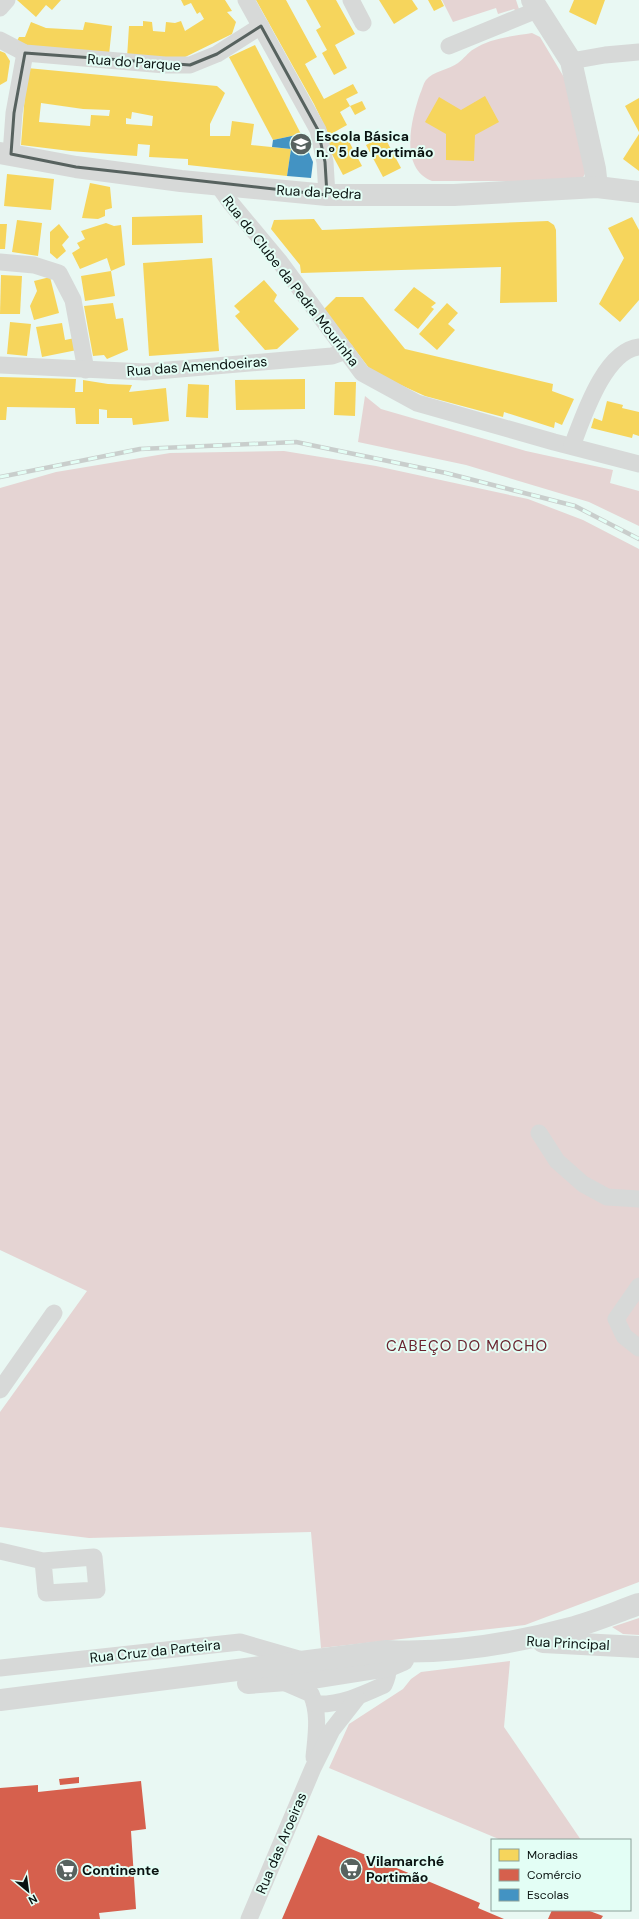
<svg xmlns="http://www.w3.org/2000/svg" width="639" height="1919" font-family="'DM Sans',sans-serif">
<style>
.green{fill:#e5d4d3}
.homes{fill:#f6d55c;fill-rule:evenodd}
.shops{fill:#d6604d}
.schools{fill:#4393c3}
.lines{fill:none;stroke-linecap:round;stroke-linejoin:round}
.street{stroke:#d7d9d8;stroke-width:17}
.secondary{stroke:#d7d9d8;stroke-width:22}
.rail-casing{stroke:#c9cecc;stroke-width:4.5}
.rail{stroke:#e3fef5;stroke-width:3;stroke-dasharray:9;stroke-linecap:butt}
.marked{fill:none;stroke:#57625f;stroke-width:3;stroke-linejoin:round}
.labels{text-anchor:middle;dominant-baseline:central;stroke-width:4;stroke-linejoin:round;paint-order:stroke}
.street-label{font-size:14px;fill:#091210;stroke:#e3fef5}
.poi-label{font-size:14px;font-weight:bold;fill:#091210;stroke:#e3fef5;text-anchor:start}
.neighbourhood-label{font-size:15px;letter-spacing:1px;fill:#6a242f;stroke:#e3fef5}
</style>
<rect width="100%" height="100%" fill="#e9f8f3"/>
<!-- green -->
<g class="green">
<polygon points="442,0 516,0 519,9 517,12 514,9 498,14 496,8 453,22"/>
<path d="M 532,33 L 540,37 L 565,79 L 586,172 L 581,181 L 432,181 C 399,168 411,120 420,94 C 422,90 423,84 426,80 C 433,71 449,70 458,63 C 464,59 468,52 474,49 C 490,38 513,36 532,33 Z"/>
<polygon points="365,396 381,409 526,451 613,470 610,483 639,491 639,526 589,502 466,465 358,442"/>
<polygon points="284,451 376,466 528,499 583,520 639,549 639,1582 525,1625 321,1648 311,1532 89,1538 0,1527 0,1412 87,1291 0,1250 0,488 56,472 170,453"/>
<polygon points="639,1618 639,1635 623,1634 612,1627"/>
<polygon points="510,1661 504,1727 581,1840 501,1840 329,1768 349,1724 403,1689 411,1679 421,1672"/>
</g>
<!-- homes -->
<g class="homes">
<polygon points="17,0 61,0 52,10 46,5 36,17"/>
<polygon points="181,0 225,0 232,11 227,12 236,22 232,34 177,61 127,58 129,26 143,26 143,21 152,22 153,31 165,32 166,22 175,23 181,21 185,31 204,19 200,12 197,14 191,3 184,6"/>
<polygon points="256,0 286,0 317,57 305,64 324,99 353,84 358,93 346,99 350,106 340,112 347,125 329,135 314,104"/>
<polygon points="306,0 336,0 355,34 335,45 347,68 334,75 322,53 327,50 316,30 321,27"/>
<polygon points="379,0 412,0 418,9 394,24"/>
<polygon points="428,0 441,0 444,6 434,11"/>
<polygon points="574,0 605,0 596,25 569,12"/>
<polygon points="31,22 46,28 83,30 85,22 112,26 109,55 36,49 17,41 19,37 25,37"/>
<polygon points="255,45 301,134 273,140 229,57"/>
<polygon points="0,51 5,53 10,61 7,81 0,85"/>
<path d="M 27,68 L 217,86 L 225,93 L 210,124 L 210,136 L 230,136 L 232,121 L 254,124 L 251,145 L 291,149 L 287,176 L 188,165 L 188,159 L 149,157 L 150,145 L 138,144 L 137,156 L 70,151 L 21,145 ZM 41,103 L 83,109 L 110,110 L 109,116 L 91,115 L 90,126 L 39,122 ZM 132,112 L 153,116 L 152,126 L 126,124 L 126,118 L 131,119 Z"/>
<polygon points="485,96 499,122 475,135 474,161 446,160 446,134 425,122 439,97 461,110"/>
<polygon points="639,98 639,132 625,106"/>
<polygon points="362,101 366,109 355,115 350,106"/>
<polygon points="345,134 362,166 343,175 326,143"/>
<polygon points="639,134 639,171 623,159"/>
<polygon points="384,136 401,168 383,177 366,145"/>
<polygon points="7,174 54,179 51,210 4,206"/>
<polygon points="90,183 110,187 112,208 105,210 105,216 98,219 82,218"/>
<polygon points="202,215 203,243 132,245 132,217"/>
<polygon points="632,217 639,230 639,300 620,322 599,304 624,258 608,228"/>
<polygon points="314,219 322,230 548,221 554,225 556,230 557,302 500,303 501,267 301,273 300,265 271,229 274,220"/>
<polygon points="17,220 42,223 38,256 12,252"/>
<polygon points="106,223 114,226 121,225 125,265 111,271 115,296 85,301 81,276 111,271 107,258 80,269 72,253 80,248 77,243 85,239 81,231"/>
<polygon points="0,224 7,224 5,249 0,249"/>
<polygon points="59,224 69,237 62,245 66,251 57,259 50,253 50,232"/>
<polygon points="212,258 219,351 149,356 143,263"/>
<polygon points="1,275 22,276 20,314 0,314"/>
<polygon points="50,277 59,313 34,320 30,306 37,291 34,281"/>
<polygon points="264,280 277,295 274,301 299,329 277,349 265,350 235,316 240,312 234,306"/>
<polygon points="414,287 436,303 431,307 434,309 418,329 394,310"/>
<polygon points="336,297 363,297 405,349 553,384 552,391 574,399 562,425 555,422 554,428 504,412 503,417 425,396 372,372 324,309"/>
<polygon points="113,303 116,319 123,318 128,350 107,359 104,355 93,356 84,306"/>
<polygon points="447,303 458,313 448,324 455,330 437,350 419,334"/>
<polygon points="10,322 31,324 27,356 7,354"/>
<polygon points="62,323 65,340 75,338 77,350 42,357 36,327"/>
<polygon points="0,377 76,379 75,392 83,392 83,380 108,384 132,385 129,392 166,388 169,421 133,425 132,418 107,418 107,410 99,409 99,424 76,424 75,408 7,407 6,420 0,420"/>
<polygon points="305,379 305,409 236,410 235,380"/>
<polygon points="335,382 356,382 355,416 334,415"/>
<polygon points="188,384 209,385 208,418 186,417"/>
<polygon points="607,401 623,405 622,408 639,412 639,436 633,434 632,438 591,428 594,418 602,421"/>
</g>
<!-- shops -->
<g class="shops">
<polygon points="79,1777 79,1783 60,1785 59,1779"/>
<polygon points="141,1781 146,1829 131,1831 136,1909 99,1913 100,1919 0,1919 0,1788 38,1785 38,1792"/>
<polygon points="318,1835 480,1903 478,1908 504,1919 282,1919"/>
<polygon points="552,1910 587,1910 603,1916 601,1919 548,1919"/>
</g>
<!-- schools -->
<polygon class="schools" points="301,134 313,162 311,178 287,176 291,149 272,147 273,140"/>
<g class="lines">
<!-- street -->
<g class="street">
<polyline points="246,0 318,130 325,162 327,195"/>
<polyline points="351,0 363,23"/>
<polyline points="0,8 7,0"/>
<polyline points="0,40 25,53 165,65 190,65 217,54 261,26"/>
<polyline points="449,46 537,10"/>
<polyline points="571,61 605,55 639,52"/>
<polyline points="11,154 14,113 25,53"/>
<polyline points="218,185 230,202 280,262 362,373 417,403 554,442 639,464"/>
<polyline points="0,262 34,265 59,273 73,300 86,370"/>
<polyline points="0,365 145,372 332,356 346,351"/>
<path d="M 572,446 C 583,418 604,351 639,347"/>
<polyline points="539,1133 557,1161 583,1184 607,1197 639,1199"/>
<polyline points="639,1286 616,1319 624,1336 639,1348"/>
<polyline points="0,1390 54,1313"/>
<polyline points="0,1551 43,1561 94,1557 97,1590 46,1593 43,1561"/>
<polyline points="0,1668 240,1642 302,1660"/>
<path d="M 281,1681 L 311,1694 C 320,1713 316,1736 314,1757"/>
<path d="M 316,1704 C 341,1705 362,1695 384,1685 C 390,1672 389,1667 382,1656"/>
<polyline points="249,1919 313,1768 332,1730 357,1698"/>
</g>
<!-- secondary -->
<g class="secondary">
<polyline points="532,0 571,61 595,169 597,187"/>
<polyline points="0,153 76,167 181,181 327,195 454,195 597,187 639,192"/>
<polyline points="543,1642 639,1647"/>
<polyline points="248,1683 313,1678 389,1666 403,1660"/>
<path d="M 0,1700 L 387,1651 C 448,1654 511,1644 570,1628 C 594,1622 616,1612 639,1604"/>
</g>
<!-- rail casing -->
<g class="rail-casing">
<polyline id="rail" points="0,477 140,449 296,442 446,473 575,506 639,539"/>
</g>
<!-- rail -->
<use href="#rail" class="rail"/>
</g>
<!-- marked area -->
<path class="marked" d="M 261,26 L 318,130 L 325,162 L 327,195 L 76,167 L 11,154 L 14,113 L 25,53 L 190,65 L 217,54 Z"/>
<!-- icons -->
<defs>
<g id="school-disc" transform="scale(1.15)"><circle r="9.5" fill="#57625f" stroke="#e3fef5"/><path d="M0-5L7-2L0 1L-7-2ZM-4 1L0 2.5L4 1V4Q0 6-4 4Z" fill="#fff"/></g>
<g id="supermarket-disc" transform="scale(1.15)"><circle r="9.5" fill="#57625f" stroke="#e3fef5"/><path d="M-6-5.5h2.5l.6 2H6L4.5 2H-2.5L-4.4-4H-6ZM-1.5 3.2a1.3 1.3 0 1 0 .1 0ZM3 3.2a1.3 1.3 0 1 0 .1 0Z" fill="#fff"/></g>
</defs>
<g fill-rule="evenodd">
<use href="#school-disc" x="301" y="144"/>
<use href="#supermarket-disc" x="351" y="1869"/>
<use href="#supermarket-disc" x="67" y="1870"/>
</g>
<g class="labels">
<!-- street labels -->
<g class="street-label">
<text transform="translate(134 62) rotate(4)">Rua do Parque</text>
<text transform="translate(319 192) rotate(3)">Rua da Pedra</text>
<text transform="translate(291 281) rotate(52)">Rua do Clube da Pedra Mourinha</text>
<text transform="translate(197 366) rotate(-4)">Rua das Amendoeiras</text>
<text transform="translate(568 1643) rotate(3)">Rua Principal</text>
<text transform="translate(155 1651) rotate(-6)">Rua Cruz da Parteira</text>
<text transform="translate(281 1843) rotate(-67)">Rua das Aroeiras</text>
</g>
<!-- poi labels -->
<g class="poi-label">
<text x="316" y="136">Escola Básica<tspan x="316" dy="16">n.º 5 de Portimão</tspan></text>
<text x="366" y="1861">Vilamarché<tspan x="366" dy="16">Portimão</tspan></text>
<text x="82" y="1870">Continente</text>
</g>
<!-- neighbourhood labels -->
<g class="neighbourhood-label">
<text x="467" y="1346">CABEÇO DO MOCHO</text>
</g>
</g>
<!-- legend -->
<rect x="491" y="1839" width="140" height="72" fill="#e3fef5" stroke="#8ca099"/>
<rect x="499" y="1849" width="20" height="12" fill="#f6d55c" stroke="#8ca099"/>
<text x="527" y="1859" font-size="12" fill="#091210">Moradias</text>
<rect x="499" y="1869" width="20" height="12" fill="#d6604d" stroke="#8ca099"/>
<text x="527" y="1879" font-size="12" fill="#091210">Comércio</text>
<rect x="499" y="1889" width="20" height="12" fill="#4393c3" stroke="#8ca099"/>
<text x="527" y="1899" font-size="12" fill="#091210">Escolas</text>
<!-- north arrow -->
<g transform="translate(28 1891) rotate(151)" stroke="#e3fef5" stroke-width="3" paint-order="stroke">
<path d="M0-3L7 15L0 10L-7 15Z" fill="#091210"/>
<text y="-6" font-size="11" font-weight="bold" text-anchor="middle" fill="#091210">N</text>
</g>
</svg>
